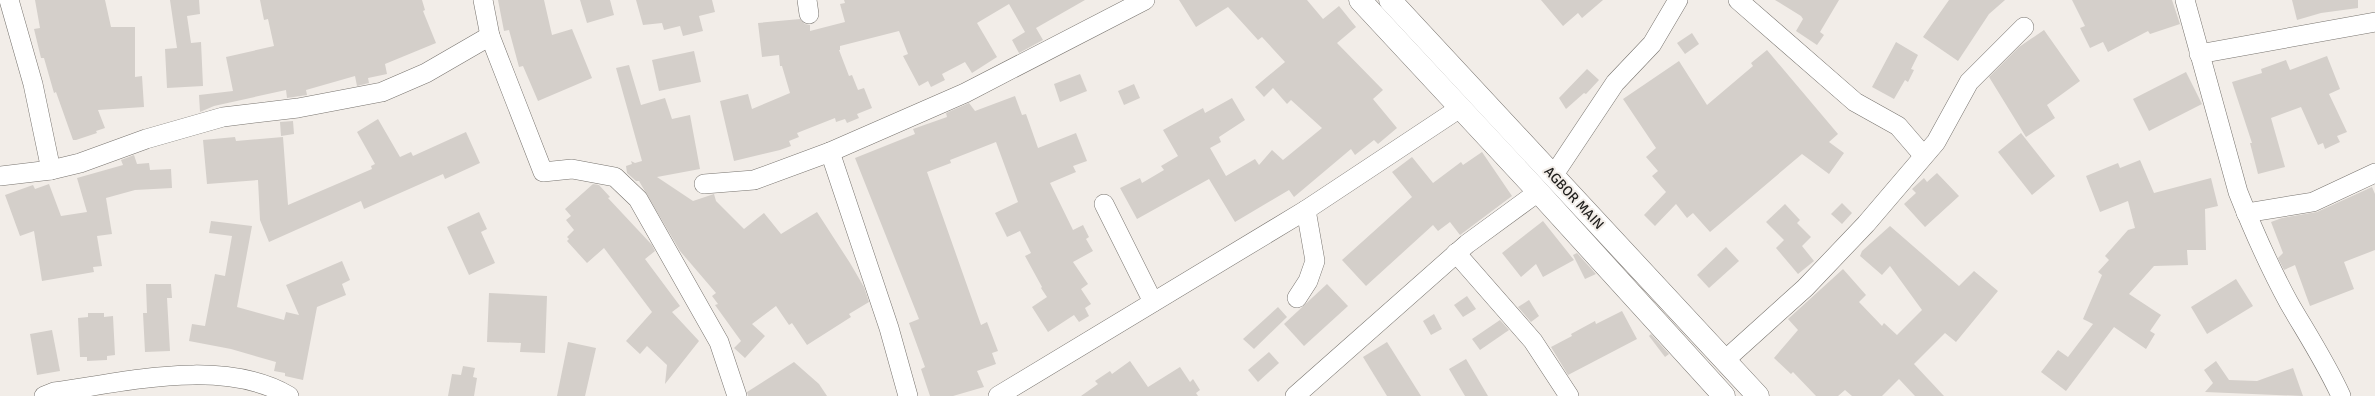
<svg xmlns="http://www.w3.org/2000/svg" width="2375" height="396" font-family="Signika,sans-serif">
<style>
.building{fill:#d4cfca}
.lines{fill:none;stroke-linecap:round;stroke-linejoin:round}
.minor-casing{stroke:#78746f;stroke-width:20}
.major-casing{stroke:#78746f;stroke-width:23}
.minor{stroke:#fff;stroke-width:19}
.major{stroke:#fff;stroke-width:22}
.labels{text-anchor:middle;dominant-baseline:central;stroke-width:4;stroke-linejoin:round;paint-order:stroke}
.street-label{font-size:14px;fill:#201f1d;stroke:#f2ede8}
</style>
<rect width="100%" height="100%" fill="#f2ede8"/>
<!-- building -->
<g class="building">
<polygon points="35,0 105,0 111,27 135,27 135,77 142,76 144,107 98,110 105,128 96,131 97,133 76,140 73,140 56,92 54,93 44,58 41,58 34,29 40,28"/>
<polygon points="170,0 199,0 200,14 187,16 191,43 201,42 203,86 167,88 165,49 177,48"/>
<polygon points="260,0 422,0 425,10 423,11 436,43 385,64 387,74 368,78 369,83 357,86 355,76 306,90 307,95 287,98 286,90 214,106 200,112 199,95 233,91 226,57 274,46 268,19 264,20"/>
<polygon points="498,0 544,0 552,35 572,29 592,78 538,101 523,66 519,67 509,30 504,31"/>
<polygon points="580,0 610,0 614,15 587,23"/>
<polygon points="636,0 712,0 715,12 699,16 703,31 683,36 680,26 664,30 662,23 643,25"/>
<polygon points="844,0 1085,0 1036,28 1043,40 1019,53 1012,40 1025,32 1009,4 977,23 997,57 972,73 965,62 942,74 945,80 931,87 928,81 919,86 903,56 908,54 899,31 840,46 840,50 839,50 849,76 852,75 858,90 864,88 872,108 857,114 859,118 847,123 845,119 836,122 835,118 797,133 799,137 789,141 791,146 780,150 734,161 720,101 748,94 752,109 790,93 782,66 780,66 779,55 762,57 758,23 800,19 805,24 810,25 810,31 845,22 840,4 845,3"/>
<polygon points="1179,0 1307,0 1323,19 1339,6 1356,27 1337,43 1383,90 1373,99 1397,128 1378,144 1374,140 1355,155 1351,149 1294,197 1289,190 1235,222 1209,179 1137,219 1120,188 1140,178 1142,183 1164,170 1161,166 1178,156 1163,130 1203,108 1205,113 1232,98 1245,120 1219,137 1221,142 1210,148 1226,176 1255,159 1259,165 1272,150 1283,160 1322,128 1291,100 1287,104 1273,88 1264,97 1255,87 1285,62 1262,37 1258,40 1228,7 1196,27"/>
<polygon points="1541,0 1603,0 1582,18 1578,13 1563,26"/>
<polygon points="1775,0 1839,0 1820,32 1824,35 1817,45 1796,31 1803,19 1801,16"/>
<polygon points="1949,0 2005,0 1989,14 1958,61 1923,37"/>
<polygon points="2072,0 2172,0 2180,24 2150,34 2148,31 2108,52 2103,42 2090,48 2080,28 2085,26"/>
<polygon points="2292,0 2358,0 2358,8 2321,13 2297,20"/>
<polygon points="2044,30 2080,81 2047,105 2055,118 2026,137 1989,77 2019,47"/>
<polygon points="1692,33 1699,44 1685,54 1677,43"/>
<polygon points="1896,42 1918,55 1911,69 1914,70 1908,82 1905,80 1894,99 1872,87"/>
<polygon points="1767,50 1838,134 1829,142 1844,153 1829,174 1802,154 1710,232 1693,213 1687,218 1676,204 1655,226 1644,215 1666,192 1652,176 1658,171 1646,157 1656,148 1623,99 1679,61 1707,105 1753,66 1751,63"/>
<polygon points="694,51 701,82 659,91 652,60"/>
<polygon points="2327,56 2340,89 2329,94 2347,132 2337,136 2340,142 2325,149 2323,143 2318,145 2301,107 2271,118 2285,167 2258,174 2250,143 2252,143 2232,82 2262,73 2261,69 2286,60 2290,70"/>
<polygon points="629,65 641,105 665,98 672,119 690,115 700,169 657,177 693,201 714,194 716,201 744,229 764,213 781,234 817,212 850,263 864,287 869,302 849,314 851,317 807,345 792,323 789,325 776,306 752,324 765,336 745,358 734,348 741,341 715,305 718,304 712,296 716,293 680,251 639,181 636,181 627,173 626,166 632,164 631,161 635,163 642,161 616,68"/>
<polygon points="1587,69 1599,80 1586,94 1584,93 1566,109 1559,98"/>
<polygon points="2186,72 2202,104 2149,131 2133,99"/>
<polygon points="1080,74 1087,91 1060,102 1054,84"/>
<polygon points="1134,84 1140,98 1124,105 1118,91"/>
<polygon points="1015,96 1022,115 1026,114 1038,148 1076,133 1087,161 1073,166 1076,172 1050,183 1073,230 1083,225 1089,237 1086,239 1093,251 1073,262 1088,284 1081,289 1091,304 1085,308 1089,316 1079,322 1074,315 1048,332 1032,307 1047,297 1041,288 1042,287 1025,256 1031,253 1020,231 1007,237 995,213 1018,202 996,142 950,160 951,163 927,172 981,325 987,322 998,351 992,353 996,364 977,371 984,387 953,396 930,396 921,369 925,367 909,323 919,319 855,158 915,134 913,129 947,117 946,113 969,103 975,111"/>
<polygon points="378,119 400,157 411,152 413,156 466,132 480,163 445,179 443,174 364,209 361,201 269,242 260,220 258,180 207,184 203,140 235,137 236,141 283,137 288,205 372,169 371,166 375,164 357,132"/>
<polygon points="293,121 294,134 281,136 280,122"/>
<polygon points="2021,133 2055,176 2032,195 1998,152"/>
<polygon points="1482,152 1512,196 1460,235 1450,222 1438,231 1433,225 1366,286 1342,260 1412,197 1392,172 1412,157 1433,183 1461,162 1463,165"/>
<polygon points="134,155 137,164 149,163 150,170 171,169 172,188 135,190 106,198 112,234 97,236 102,266 93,267 94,272 42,281 34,231 20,236 5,195 33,185 35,189 49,184 61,216 87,212 77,178 123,165 121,160"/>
<polygon points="2140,160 2154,193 2211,178 2218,206 2205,209 2206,250 2187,250 2188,265 2154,266 2129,294 2161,315 2150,331 2155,334 2146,349 2114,327 2066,391 2041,372 2058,350 2068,357 2093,324 2083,319 2102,275 2098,272 2109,260 2105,256 2128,230 2135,228 2128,201 2100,212 2086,176 2118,163 2120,168"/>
<polygon points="1937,173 1959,196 1925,227 1904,204 1916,193 1912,189 1924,178 1927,182"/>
<polygon points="593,184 599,185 610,197 608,198 652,245 655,251 645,259 680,306 672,312 699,341 665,384 667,365 647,346 640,354 626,341 652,312 604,248 587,263 567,241 569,239 567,237 574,230 566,220 571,216 565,209"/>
<polygon points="2372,187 2375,194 2375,250 2344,262 2354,289 2310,306 2295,265 2284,270 2278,258 2283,253 2271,222 2282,218 2317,212"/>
<polygon points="1842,203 1852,213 1842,224 1831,214"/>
<polygon points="1785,204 1800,220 1797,223 1811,237 1802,246 1814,261 1798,274 1776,248 1784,240 1766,222"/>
<polygon points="479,212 487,229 481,232 495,263 469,275 447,227"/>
<polygon points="211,221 252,226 237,307 284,320 286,312 299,315 286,285 342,261 350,280 342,284 346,295 317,307 303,380 285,376 285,373 274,371 276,362 231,349 189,341 192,324 205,326 215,274 225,276 232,236 209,233"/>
<polygon points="1543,221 1574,260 1543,277 1536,264 1521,277 1502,253"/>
<polygon points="1890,226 1959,286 1974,271 1998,291 1956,342 1945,333 1914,364 1944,396 1915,396 1899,379 1882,396 1852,396 1845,390 1838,396 1816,396 1793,372 1791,374 1774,358 1798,330 1788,319 1843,269 1866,295 1859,302 1882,326 1884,323 1897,335 1922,310 1890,266 1882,275 1860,256 1862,251"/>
<polygon points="1726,247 1739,261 1709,288 1697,275"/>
<polygon points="1577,253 1596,274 1585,279 1573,255"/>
<polygon points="2236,279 2253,306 2207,334 2191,307"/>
<polygon points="146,284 171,284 172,298 167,298 170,351 145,352 143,313 147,313"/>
<polygon points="1327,284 1348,306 1304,346 1284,324"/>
<polygon points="489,293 547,296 545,353 520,352 521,343 487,342"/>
<polygon points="1467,296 1476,309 1463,317 1454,305"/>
<polygon points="1529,300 1539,316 1531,322 1518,307"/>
<polygon points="1278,307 1287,317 1254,349 1243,339"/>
<polygon points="1622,311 1637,339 1568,375 1551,347 1572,336 1571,334 1595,321 1596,324"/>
<polygon points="88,313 104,313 104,317 113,316 115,355 107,356 107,360 87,361 87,357 80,357 78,318 88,317"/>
<polygon points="1434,314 1442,329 1431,335 1423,321"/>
<polygon points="1500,320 1509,330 1480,350 1472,339"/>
<polygon points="52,330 60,371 37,375 30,334"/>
<polygon points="1651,334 1669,354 1665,357 1649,336"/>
<polygon points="568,342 596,348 585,396 557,396"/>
<polygon points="1387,342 1421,396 1387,396 1363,357"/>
<polygon points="1269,352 1279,363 1258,382 1248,370"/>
<polygon points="1466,359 1488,396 1465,396 1449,369"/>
<polygon points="1130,361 1148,387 1180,367 1190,382 1193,379 1200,390 1196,393 1198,396 1081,396 1098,384 1095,381 1110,371 1112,374"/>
<polygon points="2216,361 2229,380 2257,381 2293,368 2303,396 2205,392 2213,383 2204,370"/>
<polygon points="794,362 819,384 827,396 748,396 747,392"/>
<polygon points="463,366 475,368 473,377 477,378 474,396 448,396 452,374 461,375"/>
</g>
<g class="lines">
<!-- minor casing -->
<g class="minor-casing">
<g id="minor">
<polyline points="9,0 33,84 51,170"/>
<polyline points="483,0 490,36 543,172 572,169 615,177 638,199 719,342 737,396"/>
<polyline points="807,0 809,14"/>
<polyline points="1738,0 1855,102 1898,126 1923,155"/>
<path d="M 2185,0 L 2238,192 C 2253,230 2270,268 2289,303 C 2307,334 2326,363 2341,396"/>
<polyline points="2199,54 2375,22"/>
<polyline points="830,152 889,328 908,396"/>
<polyline points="0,176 51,170 80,163 146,139 223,117 298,108 382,92 426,73 490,36"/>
<polyline points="1553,176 1615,83 1652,44 1678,0"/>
<polyline points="704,184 754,180 830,152 965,93 1145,0"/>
<polyline points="1104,204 1153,302"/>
<polyline points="2246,213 2313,202 2375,173"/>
<polyline points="1456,253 1533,341 1569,396"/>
<polyline points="1297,298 1308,281 1315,261 1306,210"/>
<polyline points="1724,361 1805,288 1866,224 1936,142 1969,82 2024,27"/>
<path d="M 44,396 L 54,392 C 126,382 223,357 289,396"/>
<polyline points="998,396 1306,210 1460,108"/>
<polyline points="1295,396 1467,244 1538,192"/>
</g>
</g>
<!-- major casing -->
<g class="major-casing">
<g id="major">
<polyline points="1360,0 1533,186 1724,396"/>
<polyline points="1390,0 1758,396"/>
</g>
</g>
<!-- minor -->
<use href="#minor" class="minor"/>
<!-- major -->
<use href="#major" class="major"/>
</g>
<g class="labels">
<!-- street labels -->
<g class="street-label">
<text transform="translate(1574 198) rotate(47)">AGBOR MAIN</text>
</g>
</g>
</svg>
